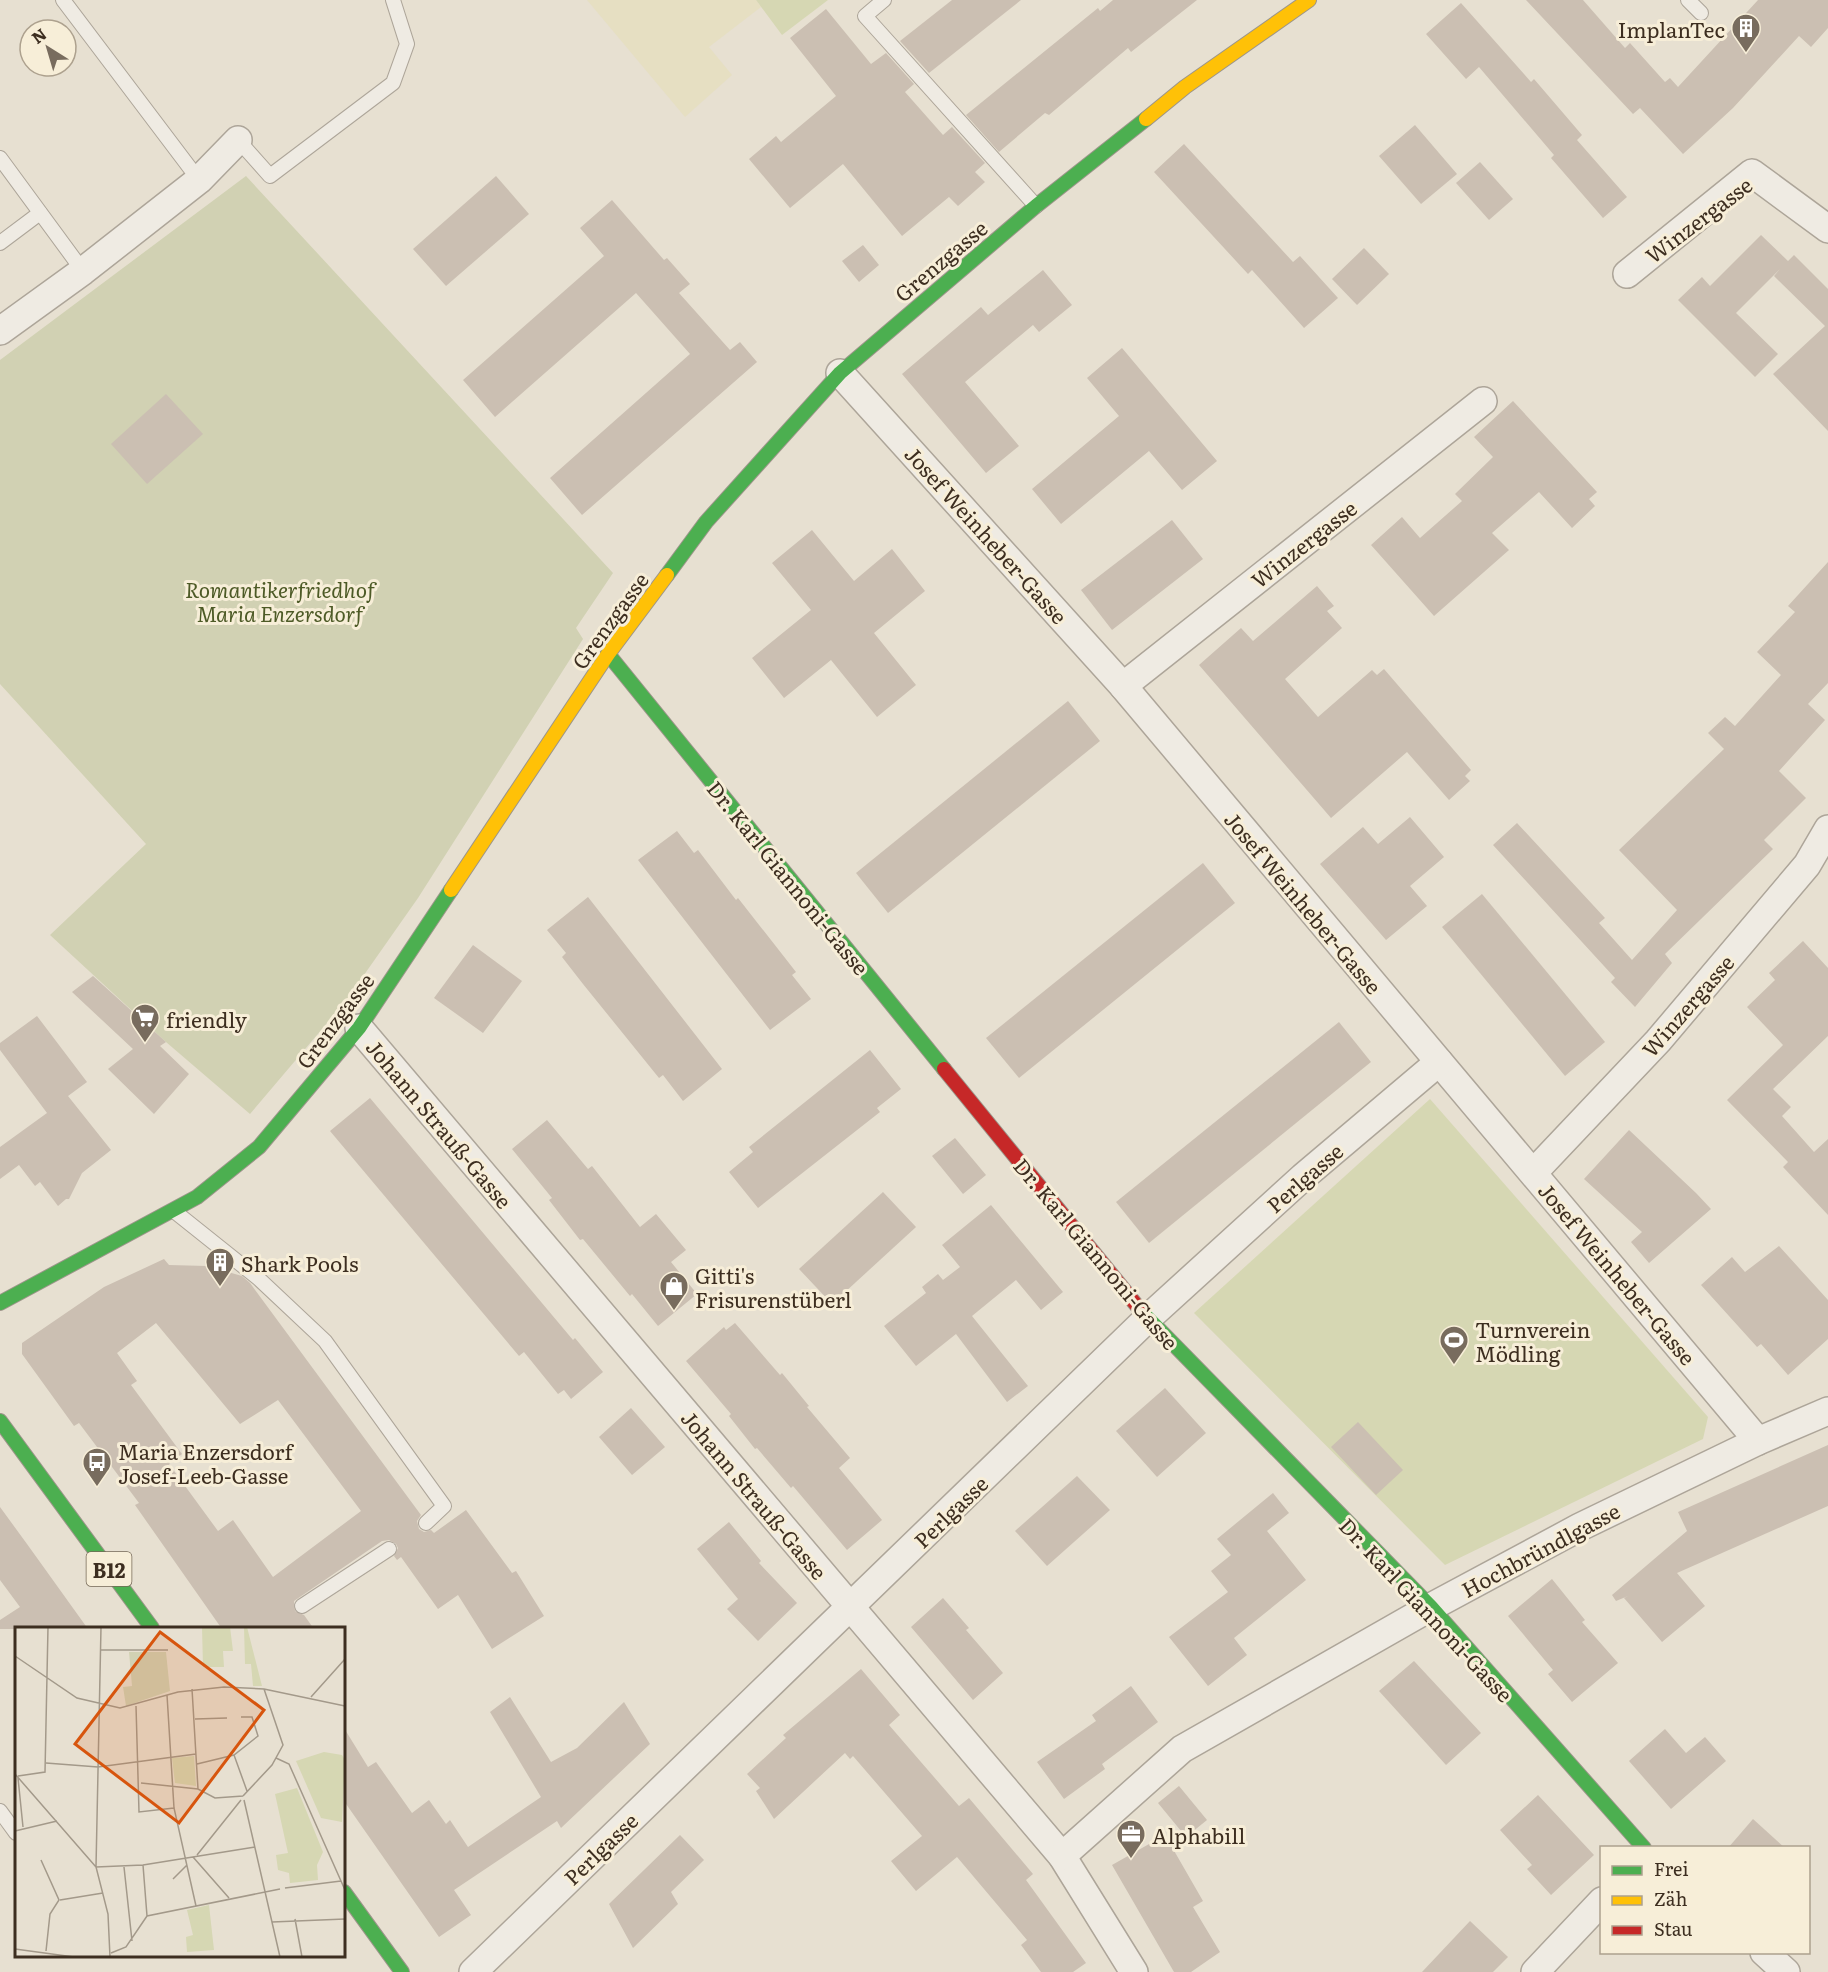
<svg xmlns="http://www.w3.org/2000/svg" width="1828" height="1972" font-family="Literata,serif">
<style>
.farmland{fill:#e6dfc2}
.green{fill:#d6d7b3}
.cemetery{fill:#d1d1b3}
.building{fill:#cbbfb2;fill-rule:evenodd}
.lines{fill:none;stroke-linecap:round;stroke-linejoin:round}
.lane-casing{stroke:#ada599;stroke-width:16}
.street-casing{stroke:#ada599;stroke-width:30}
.fast-casing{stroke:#9c958a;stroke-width:16}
.slow-casing{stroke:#9c958a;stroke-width:16}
.jam-casing{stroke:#9c958a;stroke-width:16}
.lane{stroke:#efebe3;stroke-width:14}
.street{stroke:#efebe3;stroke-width:27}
.fast{stroke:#4caf50;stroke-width:14}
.slow{stroke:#ffc107;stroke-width:14}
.jam{stroke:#c62828;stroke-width:14}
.labels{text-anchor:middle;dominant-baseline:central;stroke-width:6;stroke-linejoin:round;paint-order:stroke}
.shield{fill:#f7eed8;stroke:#756857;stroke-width:1.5}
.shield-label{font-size:20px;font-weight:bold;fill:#3d2e20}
.poi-label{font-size:21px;fill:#3d2e20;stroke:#f7eed8;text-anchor:start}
.street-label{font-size:21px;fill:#3d2e20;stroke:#f7eed8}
.park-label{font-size:21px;font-style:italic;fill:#4d5a26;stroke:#f7eed8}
.inset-road{fill:none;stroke:#a3998a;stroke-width:1.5}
.view{fill:#d7550e;fill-opacity:0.15;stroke:#d7550e;stroke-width:3}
.inset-edge{fill:none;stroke:#3d2e20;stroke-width:3}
</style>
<rect width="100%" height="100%" fill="#e7e0d1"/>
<!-- farmland -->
<polygon class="farmland" points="587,0 756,0 761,7 709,47 732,75 685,117"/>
<!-- green -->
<g class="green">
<polygon points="756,0 828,0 782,35"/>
<polygon points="1430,1099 1708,1417 1703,1439 1445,1565 1194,1313"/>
</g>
<!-- cemetery -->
<polygon class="cemetery" points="246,176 613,573 576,628 583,639 418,898 345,1002 250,1114 166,1042 50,935 146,844 0,684 0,360"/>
<!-- building -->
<g class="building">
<polygon points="952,0 1021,0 929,73 900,41"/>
<polygon points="1113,0 1197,0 1131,52 1128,48 1049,115 1045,113 999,152 966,115 1098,8 1100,11"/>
<polygon points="1526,0 1583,0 1625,48 1630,43 1665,82 1670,78 1678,87 1758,0 1828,0 1828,28 1811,47 1799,36 1733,108 1683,154 1640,108 1633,114"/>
<polygon points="1461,3 1531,82 1534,79 1582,135 1577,140 1627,197 1603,218 1551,158 1554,155 1479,67 1466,79 1426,34"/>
<polygon points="826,9 871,64 886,53 914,84 905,92 943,135 952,127 985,163 975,172 985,182 958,206 949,197 902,236 843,164 790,208 749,159 776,136 781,142 836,96 790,38"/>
<polygon points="1415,125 1457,174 1421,204 1379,156"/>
<polygon points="1184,144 1293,262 1300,256 1338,298 1304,328 1252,270 1248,274 1154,172"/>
<polygon points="1480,162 1513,199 1489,220 1456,183"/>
<polygon points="496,176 529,214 446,286 413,249"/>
<polygon points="612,200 664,260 667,258 690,284 679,293 730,350 740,342 757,362 582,515 550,478 690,354 636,293 495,417 463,380 604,256 580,228"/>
<polygon points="1761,235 1788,261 1794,255 1828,289 1828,431 1773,374 1825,326 1774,276 1780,269 1736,313 1778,354 1755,377 1678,300 1702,277 1710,286"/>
<polygon points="863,245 879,265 859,282 842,261"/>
<polygon points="1364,248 1389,274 1357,305 1332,279"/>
<polygon points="1043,270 1072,305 1039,332 1033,325 965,382 1019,446 986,473 902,374 981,307 988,315"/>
<polygon points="1122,348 1217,461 1182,490 1149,451 1061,524 1032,489 1119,416 1087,378"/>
<polygon points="166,394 203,434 147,484 111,444"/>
<polygon points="1513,401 1597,492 1589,499 1595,506 1572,528 1539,492 1492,533 1509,550 1434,616 1371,545 1402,517 1420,538 1462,501 1455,494 1493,457 1474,437"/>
<polygon points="1172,520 1203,559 1112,630 1081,590"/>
<polygon points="812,530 854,581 892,549 925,591 874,633 916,685 877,717 831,660 784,698 752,658 811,610 772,563"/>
<polygon points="1828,562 1828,683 1808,704 1825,720 1779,771 1806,798 1764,840 1773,849 1665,954 1672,963 1635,1007 1611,982 1615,978 1493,845 1517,823 1605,918 1599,923 1632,960 1677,910 1619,850 1724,749 1708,733 1725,717 1735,726 1781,675 1757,652 1795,612 1788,606"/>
<polygon points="1317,586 1334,606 1327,611 1342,628 1285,679 1318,717 1372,670 1377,675 1384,669 1471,770 1465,776 1470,781 1449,800 1407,752 1331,818 1199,665 1241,628 1253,641"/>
<polygon points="1068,701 1100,741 888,913 856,873"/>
<polygon points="1410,817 1444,857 1410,886 1427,906 1386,940 1320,864 1363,827 1378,844"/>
<polygon points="677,831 694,853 698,850 736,900 738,898 796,972 792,975 811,999 770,1030 638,860"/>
<polygon points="1203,863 1235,903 1019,1078 986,1038"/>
<polygon points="1482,894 1605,1042 1565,1076 1442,927"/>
<polygon points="588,897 722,1069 683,1101 663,1075 659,1078 583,984 562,957 566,953 547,930"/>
<polygon points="1803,941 1828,968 1828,1036 1773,1089 1791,1107 1782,1116 1814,1152 1828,1139 1828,1215 1783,1167 1788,1162 1727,1100 1783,1045 1747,1007 1775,980 1769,973"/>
<polygon points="473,945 522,981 483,1033 434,998"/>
<polygon points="93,976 166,1042 160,1046 189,1074 154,1114 108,1069 133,1049 72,992"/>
<polygon points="37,1016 87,1082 68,1096 111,1150 82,1173 69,1199 66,1199 58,1206 40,1182 35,1186 19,1165 0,1179 0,1147 47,1113 0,1050 0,1043"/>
<polygon points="1339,1022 1371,1062 1149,1243 1116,1202"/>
<polygon points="870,1050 901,1089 877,1108 880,1112 758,1208 729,1172 753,1152 749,1147"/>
<polygon points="370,1098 573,1340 575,1338 603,1372 571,1399 564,1390 558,1394 524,1352 519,1356 330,1131"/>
<polygon points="547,1120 588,1169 592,1166 640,1227 656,1214 686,1250 671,1262 697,1294 658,1326 632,1294 630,1296 583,1239 580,1240 549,1200 552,1198 512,1149"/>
<polygon points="1629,1130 1696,1193 1711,1209 1649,1263 1631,1242 1642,1232 1584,1179"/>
<polygon points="955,1138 986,1175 963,1194 932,1156"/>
<polygon points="883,1192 916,1227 832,1304 799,1269"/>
<polygon points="991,1205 1063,1292 1041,1310 1016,1280 972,1316 1028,1386 1007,1402 956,1334 916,1366 884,1326 926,1293 922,1287 938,1274 943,1280 960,1267 942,1245"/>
<polygon points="1779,1246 1828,1300 1828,1339 1788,1375 1761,1344 1757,1347 1701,1285 1732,1257 1745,1272"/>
<path d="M 164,1259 L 169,1265 L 207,1266 L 242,1276 L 250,1283 L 421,1515 L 417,1521 L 419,1529 L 424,1532 L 431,1530 L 434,1533 L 466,1510 L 512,1573 L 516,1571 L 544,1616 L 492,1649 L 458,1595 L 438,1609 L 401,1557 L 397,1560 L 394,1556 L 398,1548 L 396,1544 L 389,1540 L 382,1541 L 294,1601 L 295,1611 L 304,1615 L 314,1629 L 222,1629 L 135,1505 L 139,1503 L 79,1423 L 74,1426 L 22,1354 L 22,1343 L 104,1287 ZM 156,1323 L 240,1424 L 278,1400 L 361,1511 L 273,1577 L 233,1520 L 218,1531 L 169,1464 L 182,1454 L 131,1385 L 137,1381 L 117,1353 Z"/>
<polygon points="735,1323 780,1375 782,1373 809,1406 807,1407 850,1458 839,1468 882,1520 847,1550 793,1486 791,1488 757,1448 755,1449 729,1416 731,1414 686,1361 724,1327 726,1330"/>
<polygon points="1165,1388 1206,1433 1157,1477 1116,1431"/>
<polygon points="631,1408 665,1447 632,1475 599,1437"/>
<polygon points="1358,1422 1403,1470 1376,1495 1331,1447"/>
<polygon points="1828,1445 1828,1506 1677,1573 1705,1606 1662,1642 1624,1598 1628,1596 1616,1601 1612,1595 1687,1531 1678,1512"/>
<polygon points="1077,1476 1110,1510 1047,1566 1015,1531"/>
<polygon points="1273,1493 1289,1513 1267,1531 1306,1580 1234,1638 1247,1655 1208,1686 1169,1637 1228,1592 1211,1571 1231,1555 1217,1539"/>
<polygon points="0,1507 27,1544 88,1629 0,1629 0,1620 20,1607 0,1580"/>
<polygon points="729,1522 761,1561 759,1563 797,1603 758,1641 727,1609 738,1599 697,1549"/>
<polygon points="1552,1579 1585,1620 1582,1622 1618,1663 1572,1702 1548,1674 1553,1670 1508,1616"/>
<polygon points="943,1598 969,1628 966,1630 1003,1673 973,1700 911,1627"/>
<polygon points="1414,1661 1481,1733 1446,1765 1379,1691"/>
<polygon points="861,1669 900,1715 889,1725 959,1806 969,1798 1033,1874 1026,1880 1086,1963 1073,1972 1041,1972 1021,1945 1027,1940 957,1857 916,1891 891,1861 922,1836 853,1756 850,1759 845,1753 774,1819 756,1791 760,1788 747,1774 786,1738 783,1735"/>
<polygon points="1131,1686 1158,1722 1102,1764 1105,1769 1064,1799 1037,1762 1096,1721 1092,1715"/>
<polygon points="510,1697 551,1762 577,1748 624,1702 650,1744 561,1828 557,1821 454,1890 471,1915 439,1937 344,1801 344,1728 368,1767 376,1762 412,1813 429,1800 446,1824 450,1820 468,1847 541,1797 490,1712"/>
<polygon points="1665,1729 1686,1753 1705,1737 1726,1761 1671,1809 1629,1761"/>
<polygon points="1179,1786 1207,1820 1186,1837 1158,1803"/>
<polygon points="1538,1795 1594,1855 1551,1895 1527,1869 1532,1865 1500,1830"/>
<polygon points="1753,1819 1785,1848 1728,1848"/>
<polygon points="680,1835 704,1860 671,1892 678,1904 633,1948 609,1904"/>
<polygon points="1165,1835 1203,1901 1193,1907 1220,1952 1191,1972 1174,1972 1112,1865"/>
<polygon points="1470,1921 1508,1957 1493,1972 1422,1972"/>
</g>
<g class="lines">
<!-- lane casing -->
<g class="lane-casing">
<g id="lane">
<polyline points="63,0 199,180"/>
<polyline points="884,0 865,16 1036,206"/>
<polyline points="1688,0 1701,13"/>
<polyline points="238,140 270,176 393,83 407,44 393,0"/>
<polyline points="0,158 83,271"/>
<polyline points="0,243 40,213"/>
<polyline points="174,1211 258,1278 325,1341 444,1506 426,1523"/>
<polyline points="302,1606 389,1549"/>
<polyline points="0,1811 16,1833"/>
</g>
</g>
<!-- street casing -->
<g class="street-casing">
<g id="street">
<polyline points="1627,274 1752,173 1828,229"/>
<polyline points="0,331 83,271 199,180 238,140"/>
<polyline points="840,373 1123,686 1758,1441"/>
<polyline points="1123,686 1483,401"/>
<polyline points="359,1028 1062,1856 1134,1972"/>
<polyline points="1534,1172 1658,1041 1807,865 1828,829"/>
<polyline points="1062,1856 1182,1749 1431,1607 1580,1527 1758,1441 1828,1411"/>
<polyline points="1764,1952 1786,1972"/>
<polyline points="473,1972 1147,1319 1303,1177 1439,1062"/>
<polyline points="1535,1972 1602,1901"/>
</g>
</g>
<!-- fast casing -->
<g class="fast-casing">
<g id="fast">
<polyline points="667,575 706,522 840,373 1036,206 1146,119"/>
<polyline points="608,654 944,1069"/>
<polyline points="0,1303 197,1197 259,1147 359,1028 451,890"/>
<polyline points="1142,1312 1431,1607 1644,1848"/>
<polyline points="0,1421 152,1628"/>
<polyline points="344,1892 402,1972"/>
</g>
</g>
<!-- slow casing -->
<g class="slow-casing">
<g id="slow">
<polyline points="1146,119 1185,87 1309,0"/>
<polyline points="451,890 608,654 667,575"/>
</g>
</g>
<!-- jam casing -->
<g class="jam-casing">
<polyline id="jam" points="944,1069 1142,1312"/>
</g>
<!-- lane -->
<use href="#lane" class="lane"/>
<!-- street -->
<use href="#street" class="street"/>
<!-- fast -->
<use href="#fast" class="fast"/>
<!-- slow -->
<use href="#slow" class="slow"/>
<!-- jam -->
<use href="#jam" class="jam"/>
</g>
<!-- icons -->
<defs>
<g id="building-pin" transform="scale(1.5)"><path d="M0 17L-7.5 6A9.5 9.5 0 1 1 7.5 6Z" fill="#786c5e" stroke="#f7eed8"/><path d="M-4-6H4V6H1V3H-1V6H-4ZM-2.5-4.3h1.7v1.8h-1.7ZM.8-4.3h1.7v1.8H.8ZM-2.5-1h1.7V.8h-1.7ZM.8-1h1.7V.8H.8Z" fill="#fff"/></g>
<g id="supermarket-pin" transform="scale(1.5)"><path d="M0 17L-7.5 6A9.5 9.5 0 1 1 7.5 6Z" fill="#786c5e" stroke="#f7eed8"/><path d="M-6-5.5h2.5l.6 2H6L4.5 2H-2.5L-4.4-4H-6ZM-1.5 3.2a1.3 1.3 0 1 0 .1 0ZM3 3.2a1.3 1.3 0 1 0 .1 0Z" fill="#fff"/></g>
<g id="shop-pin" transform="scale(1.5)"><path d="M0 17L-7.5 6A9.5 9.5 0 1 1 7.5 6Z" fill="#786c5e" stroke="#f7eed8"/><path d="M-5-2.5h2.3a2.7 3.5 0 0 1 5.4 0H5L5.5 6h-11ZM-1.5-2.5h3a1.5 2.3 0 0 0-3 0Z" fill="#fff"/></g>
<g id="stadium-pin" transform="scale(1.5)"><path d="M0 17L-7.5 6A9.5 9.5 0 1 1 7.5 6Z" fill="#786c5e" stroke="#f7eed8"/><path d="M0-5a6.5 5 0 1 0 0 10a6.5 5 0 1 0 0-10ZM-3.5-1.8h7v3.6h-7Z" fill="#fff"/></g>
<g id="bus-pin" transform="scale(1.5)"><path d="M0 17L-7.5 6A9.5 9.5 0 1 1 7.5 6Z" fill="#786c5e" stroke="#f7eed8"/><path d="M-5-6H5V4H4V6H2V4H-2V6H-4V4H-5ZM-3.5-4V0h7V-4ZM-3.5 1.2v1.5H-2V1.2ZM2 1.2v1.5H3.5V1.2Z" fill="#fff"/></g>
<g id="office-pin" transform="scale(1.5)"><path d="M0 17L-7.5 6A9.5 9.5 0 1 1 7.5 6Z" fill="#786c5e" stroke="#f7eed8"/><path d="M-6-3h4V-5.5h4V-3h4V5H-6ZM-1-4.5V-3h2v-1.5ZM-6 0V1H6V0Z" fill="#fff"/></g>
</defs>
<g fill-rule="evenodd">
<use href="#building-pin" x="1746" y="28"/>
<use href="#supermarket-pin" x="145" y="1018"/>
<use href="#building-pin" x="220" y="1262"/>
<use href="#shop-pin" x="674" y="1286"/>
<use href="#stadium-pin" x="1454" y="1340"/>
<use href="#bus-pin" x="97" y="1462"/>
<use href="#office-pin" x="1131" y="1834"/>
</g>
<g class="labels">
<!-- shield labels -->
<rect class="shield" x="86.5" y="1552" width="45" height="34" rx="4.5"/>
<g class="shield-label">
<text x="109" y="1569">B12</text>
</g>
<!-- poi labels -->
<g class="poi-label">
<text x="1725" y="28" text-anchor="end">ImplanTec</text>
<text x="166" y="1018">friendly</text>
<text x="241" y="1262">Shark Pools</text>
<text x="695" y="1274">Gitti's<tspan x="695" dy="24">Frisurenstüberl</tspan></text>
<text x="1475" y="1328">Turnverein<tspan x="1475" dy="24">Mödling</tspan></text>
<text x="118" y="1450">Maria Enzersdorf<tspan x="118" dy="24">Josef-Leeb-Gasse</tspan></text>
<text x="1152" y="1834">Alphabill</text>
</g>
<!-- street labels -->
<g class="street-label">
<text transform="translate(1698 219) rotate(-37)">Winzergasse</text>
<text transform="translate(940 260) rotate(-40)">Grenzgasse</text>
<text transform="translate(987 534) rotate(48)">Josef Weinheber-Gasse</text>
<text transform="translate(1303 543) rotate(-38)">Winzergasse</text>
<text transform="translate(609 620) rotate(-54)">Grenzgasse</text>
<text transform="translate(789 877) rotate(51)">Dr. Karl Giannoni-Gasse</text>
<text transform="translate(1304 902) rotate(50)">Josef Weinheber-Gasse</text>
<text transform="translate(1687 1005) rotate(-49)">Winzergasse</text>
<text transform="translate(334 1020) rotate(-53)">Grenzgasse</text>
<text transform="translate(440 1123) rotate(50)">Johann Strauß-Gasse</text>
<text transform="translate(1304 1177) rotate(-41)">Perlgasse</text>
<text transform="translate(1097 1253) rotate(50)">Dr. Karl Giannoni-Gasse</text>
<text transform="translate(1618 1273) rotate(50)">Josef Weinheber-Gasse</text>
<text transform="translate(755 1494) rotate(50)">Johann Strauß-Gasse</text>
<text transform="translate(950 1511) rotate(-44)">Perlgasse</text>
<text transform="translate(1540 1549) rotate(-28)">Hochbründlgasse</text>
<text transform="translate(1427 1609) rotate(47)">Dr. Karl Giannoni-Gasse</text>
<text transform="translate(600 1848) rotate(-44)">Perlgasse</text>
</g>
<!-- park labels -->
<g class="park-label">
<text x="280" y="588">Romantikerfriedhof<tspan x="280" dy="24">Maria Enzersdorf</tspan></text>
</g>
</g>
<!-- overview -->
<g transform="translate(15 1627)">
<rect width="330" height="330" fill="#e7e0d1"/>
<path d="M 187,0 L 215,0 L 218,24 L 208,24 L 209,40 L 188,40 ZM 229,0 L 232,0 L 247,59 L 238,59 L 236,37 L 230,37 ZM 309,125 L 327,128 L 330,133 L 327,195 L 306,191 L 281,134 ZM 179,129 L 181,159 L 160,156 L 157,131 ZM 282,161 L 308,225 L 302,238 L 303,253 L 275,256 L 274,246 L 263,243 L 261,228 L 273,226 L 260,167 ZM 194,278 L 199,323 L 172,325 L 171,310 L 178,308 L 172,283 Z" fill="#d6d7b3"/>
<path d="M 114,25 L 151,25 L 155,64 L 111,79 L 108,60 L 117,59 Z" fill="#d1d1b3"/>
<path class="inset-road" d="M 86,0 L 81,240 L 93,287 L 95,330M 86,23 L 153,23M 0,29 L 62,71 L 105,81 L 163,65 L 209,60 L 249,62 L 330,79M 177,62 L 183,162M 152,68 L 159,181 L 181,279M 296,70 L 330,32M 121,79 L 124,185 L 159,181M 180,92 L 212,91M 219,128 L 232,164M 261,131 L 274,137 L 330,263M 31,136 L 83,140 L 181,127M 182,137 L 219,128 L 243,109 L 237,90 L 226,90M 0,147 L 81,240 L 128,238 L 240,220M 3,149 L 30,145 L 33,0M 3,151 L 8,200M 126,156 L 183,162 L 200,171 L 228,169M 228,169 L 257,138 L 268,118 L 249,62M 229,173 L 265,330M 0,204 L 42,194M 182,228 L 226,173M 178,230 L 214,271M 26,233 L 44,273 L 35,287 L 31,324M 128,238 L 132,289M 109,240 L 117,314M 158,252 L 172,238M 270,261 L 326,254M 45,273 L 88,266M 280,292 L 287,330M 257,295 L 330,292M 0,322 L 59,330M 96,326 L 111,320 L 132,289 L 265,262"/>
<path class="view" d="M 145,5 L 249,83 L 164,196 L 60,117 Z"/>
<rect width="330" height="330" class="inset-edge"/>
</g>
<!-- legend -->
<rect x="1600" y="1846" width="210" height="108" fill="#f7eed8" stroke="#ada18e" stroke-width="1.5"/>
<rect x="1612" y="1866" width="30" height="9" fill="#4caf50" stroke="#ada18e" stroke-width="1.5"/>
<text x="1654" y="1876" font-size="18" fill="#3d2e20">Frei</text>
<rect x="1612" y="1896" width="30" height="9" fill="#ffc107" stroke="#ada18e" stroke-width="1.5"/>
<text x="1654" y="1906" font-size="18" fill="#3d2e20">Zäh</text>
<rect x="1612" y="1926" width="30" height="9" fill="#c62828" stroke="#ada18e" stroke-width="1.5"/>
<text x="1654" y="1936" font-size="18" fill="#3d2e20">Stau</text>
<!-- north arrow -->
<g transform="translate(48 48) rotate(323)"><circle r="28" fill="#f7eed8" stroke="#ada18e" stroke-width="1.5"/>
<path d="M0-4.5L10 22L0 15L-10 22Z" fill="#786c5e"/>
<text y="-9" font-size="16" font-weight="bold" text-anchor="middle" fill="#3d2e20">N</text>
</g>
</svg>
